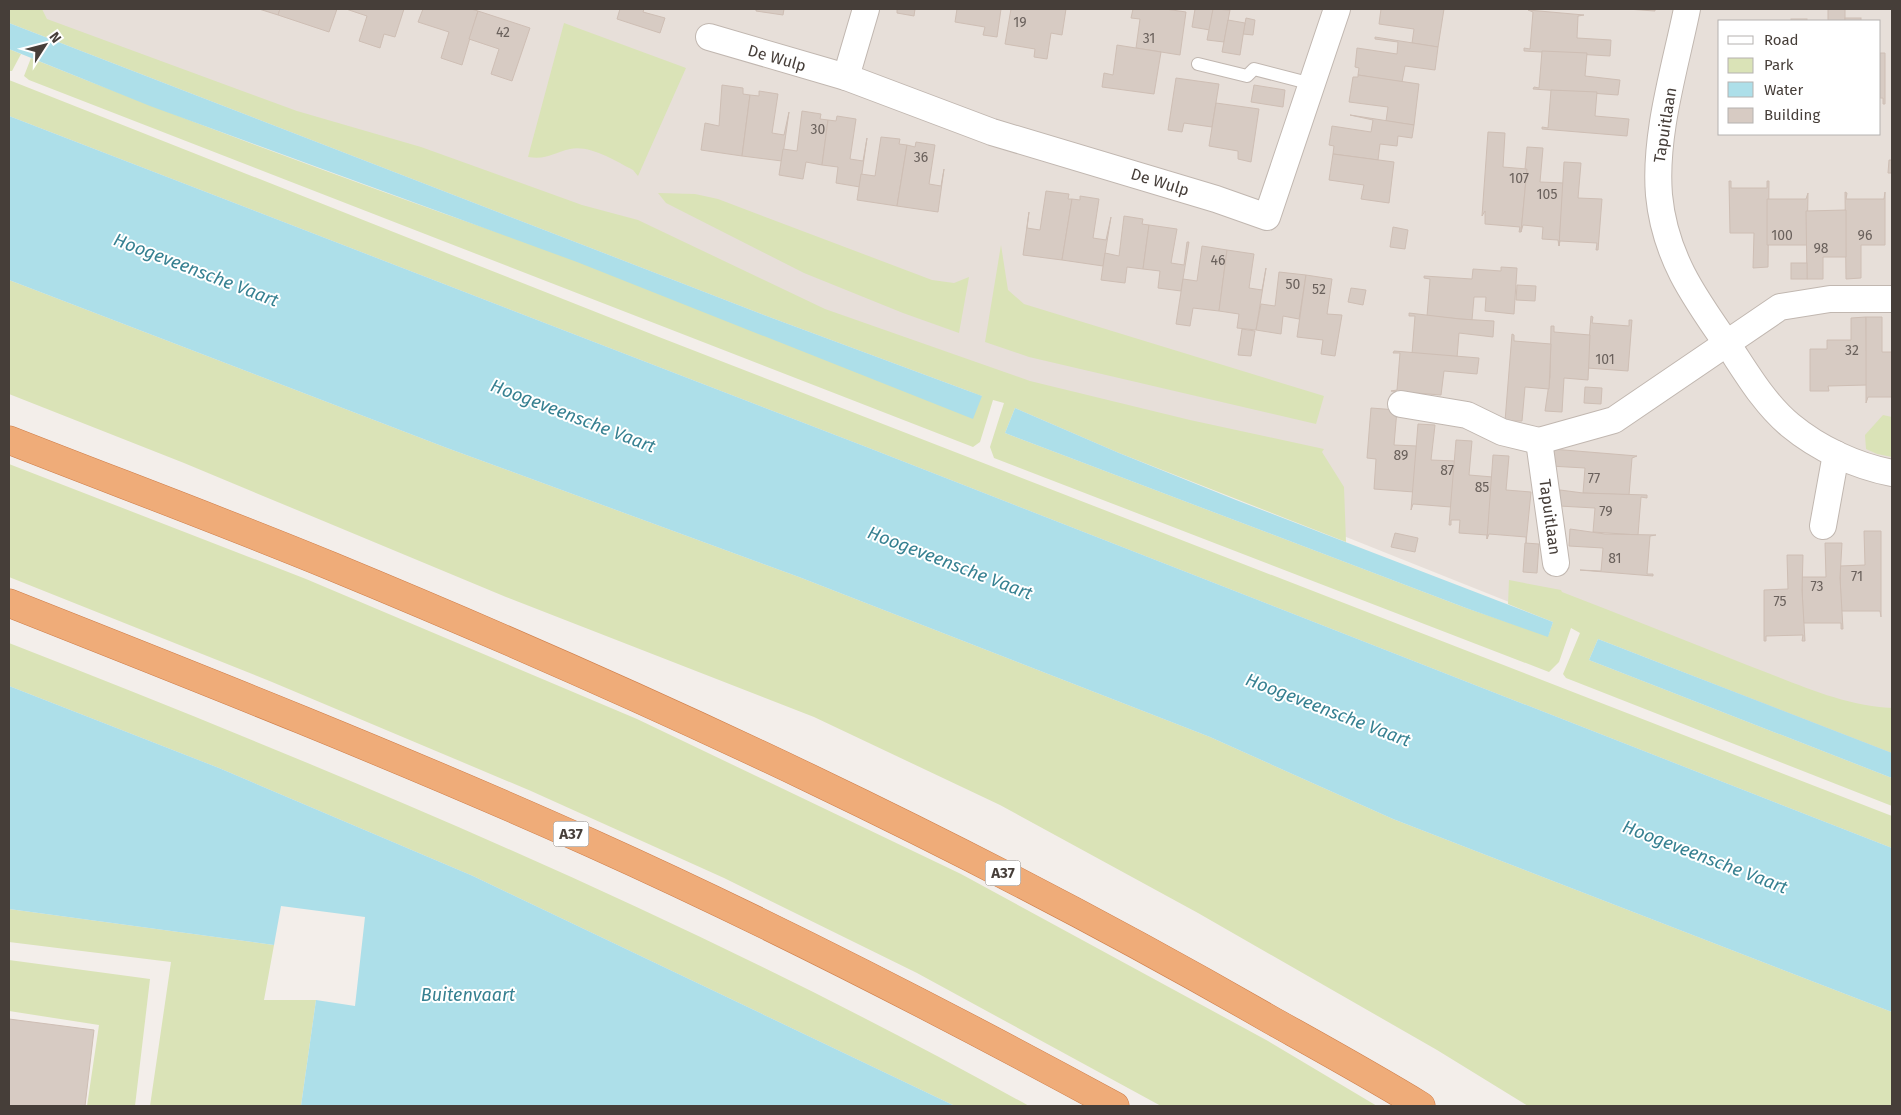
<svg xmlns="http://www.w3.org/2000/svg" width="1901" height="1115" font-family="'Fira Sans',sans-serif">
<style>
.residential{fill:#e7dfd9;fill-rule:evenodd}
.green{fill:#dae3b7}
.water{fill:#addfe9}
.building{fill:#d7cbc3;stroke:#cebeb4}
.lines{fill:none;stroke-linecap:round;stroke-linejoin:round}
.service-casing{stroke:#c1b7b0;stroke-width:14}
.minor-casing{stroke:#c1b7b0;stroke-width:28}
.motorway-casing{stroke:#ce7e4a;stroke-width:29}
.service{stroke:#fff;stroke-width:12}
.minor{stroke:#fff;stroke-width:26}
.motorway{stroke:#efac79;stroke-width:28}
.labels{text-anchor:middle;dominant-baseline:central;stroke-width:4;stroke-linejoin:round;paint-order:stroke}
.number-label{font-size:14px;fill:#6a615c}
.shield{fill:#fff;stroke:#7e7874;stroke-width:1}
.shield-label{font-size:15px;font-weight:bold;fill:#463e39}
.street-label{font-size:16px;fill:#463e39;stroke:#fff}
.water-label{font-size:18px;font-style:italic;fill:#368091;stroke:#fff}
</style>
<rect width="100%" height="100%" fill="#f3eeea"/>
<!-- residential -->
<path class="residential" d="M 9,9 L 1892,9 L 1892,755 L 1266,505 ZM 1720,21 L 1880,21 L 1880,134 L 1720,134 Z"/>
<!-- green -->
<g class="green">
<path d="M 9,9 L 42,9 L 47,19 L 297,111 L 421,147 L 582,205 L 638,220 L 825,309 L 1030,381 L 1190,420 L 1324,449 L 1322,452 L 1344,487 L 1346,542 L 1119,453 L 1015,408 L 1005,433 L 1466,608 L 1548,636 L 1553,622 L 1508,604 L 1509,580 L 1561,590 L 1562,592 C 1624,616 1685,640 1747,665 C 1793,682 1842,706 1892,708 L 1892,753 L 1598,639 L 1589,660 L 1892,778 L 1892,806 L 1566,678 L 1563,674 L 1580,633 L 1571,628 L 1559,662 L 1549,672 L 994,458 L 990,447 L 1004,403 L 993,400 L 980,442 L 973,447 L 29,80 L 24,76 L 31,58 C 343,184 663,290 982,396 L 772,318 L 9,23 Z"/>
<path d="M 564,23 L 686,68 L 638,176 L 633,170 C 615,161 591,145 570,149 C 553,153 547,160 528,157 Z"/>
<polygon points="9,49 21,54 12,71 9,71"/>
<polygon points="9,80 659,337 1892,816 1892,848 869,448 9,116"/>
<polygon points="658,193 695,194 718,199 932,280 954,283 969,277 959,333 903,313 804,273 666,203"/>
<polygon points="1001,245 1008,290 1024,304 1324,396 1316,424 1029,357 985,342"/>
<polygon points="9,280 447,448 799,577 1210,737 1393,819 1892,1012 1892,1106 1528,1106 1437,1050 1198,913 1000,805 814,717 506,597 184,463 9,394"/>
<polygon points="1883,415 1892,417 1892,457 1877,454 1866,449 1865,435"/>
<polygon points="9,464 306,579 637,719 961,874 1268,1041 1377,1106 1161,1106 917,973 724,878 531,791 272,682 9,577"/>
<path d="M 9,643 C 357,779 702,924 1029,1106 L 955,1106 L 473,876 L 219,768 L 9,686 Z"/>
<polygon points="9,909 274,945 264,1000 316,1000 301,1106 150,1106 171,962 9,942"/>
<polygon points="9,960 150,979 135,1106 87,1106 99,1025 9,1011"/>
</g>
<!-- water -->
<g class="water">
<polygon points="9,23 772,318 982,396 973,419 577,262 150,106 9,49"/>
<polygon points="9,116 869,448 1892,848 1892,1012 1393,819 1210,737 799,577 447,448 9,280"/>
<polygon points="1015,408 1119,453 1236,500 1553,622 1548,637 1466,608 1005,433"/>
<polygon points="1598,639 1892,753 1892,778 1589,660"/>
<polygon points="9,686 219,768 473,876 955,1106 301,1106 316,1000 355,1006 365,917 281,906 274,945 9,909"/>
</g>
<!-- building -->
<g class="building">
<polygon points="259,9 280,9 278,15"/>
<polygon points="280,9 337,9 329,32 278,15"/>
<polygon points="346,9 404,9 395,37 384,34 380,48 359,41 367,16"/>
<polygon points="423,9 471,9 478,11 462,65 441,58 449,32 418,22"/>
<polygon points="620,9 644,9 643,12 665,18 660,33 617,19"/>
<polygon points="756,9 784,9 783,15 756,11"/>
<polygon points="897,9 915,9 914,16 897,13"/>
<polygon points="957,9 1001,9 997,37 983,35 985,27 955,22"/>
<polygon points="1011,9 1066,9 1062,35 1051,33 1047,59 1034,57 1035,49 1005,44"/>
<polygon points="1133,9 1165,9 1186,12 1180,55 1136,48 1140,19 1131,18"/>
<polygon points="1195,9 1213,9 1210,30 1192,27"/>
<polygon points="1213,9 1230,10 1224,42 1207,40"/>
<polygon points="1381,9 1444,9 1438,47 1412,43 1414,29 1379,24"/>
<polygon points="1627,9 1655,9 1655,11"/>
<rect x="1828" y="9" width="17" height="12"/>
<polygon points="1528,10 1584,15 1578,16 1577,38 1611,40 1610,56 1524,51 1524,48 1530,49 1533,12"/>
<polygon points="478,11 530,28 512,81 491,74 499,49 469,39"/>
<polygon points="1246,18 1255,20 1253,35 1243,34"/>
<rect x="1845" y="18" width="16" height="3"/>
<rect x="1791" y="19" width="16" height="2"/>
<polygon points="1228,20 1245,23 1240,55 1222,52"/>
<polygon points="1375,37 1438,47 1435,70 1405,66 1402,82 1358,75 1359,68 1355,67 1357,48 1397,54 1398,42 1375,39"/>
<polygon points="1117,45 1161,52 1154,94 1102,87 1104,73 1113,75"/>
<polygon points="1542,51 1587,53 1585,76 1620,80 1618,95 1533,89 1534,87 1539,88"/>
<polygon points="1880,53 1885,53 1885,104 1883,104 1883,98 1880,98"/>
<polygon points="1358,75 1419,84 1414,125 1386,121 1388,107 1349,102 1353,77 1358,77"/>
<polygon points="1176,78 1219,84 1212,127 1184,123 1182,132 1168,130"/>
<polygon points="722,85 743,88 743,94 750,95 742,156 701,150 705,123 719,126"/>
<polygon points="1254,85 1285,90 1283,107 1251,102"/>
<polygon points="1551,90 1597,92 1595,116 1629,119 1627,136 1542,129 1542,127 1548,128"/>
<polygon points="759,91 778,94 772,133 784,135 789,112 782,161 742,156 750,95 759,96"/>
<polygon points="1216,103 1259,109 1251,162 1238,159 1238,151 1209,146"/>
<polygon points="802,111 821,114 820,119 828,120 822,165 806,162 803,179 779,175 783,149 797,151"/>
<polygon points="1350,115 1414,125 1412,138 1398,136 1397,146 1380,144 1378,160 1333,154 1334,146 1329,145 1332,126 1371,132 1373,120"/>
<polygon points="837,116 856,119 850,159 863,161 867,138 860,187 836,183 838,167 822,165 828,120 836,121"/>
<polygon points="1488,132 1505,133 1503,167 1527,169 1521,232 1519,232 1520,227 1485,224 1485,211 1482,216"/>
<polygon points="881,137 900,139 899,144 907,145 897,206 857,200 861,174 875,176"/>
<polygon points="916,142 935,145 929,184 941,186 944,169 938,212 897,206 907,145 915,147"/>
<polygon points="1527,147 1543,148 1540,182 1564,183 1559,246 1558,240 1542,239 1543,227 1523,225 1521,232 1527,169 1525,169"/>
<polygon points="1333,154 1394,162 1389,203 1361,199 1364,185 1329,180"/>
<polygon points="1889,160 1892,160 1892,173 1888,173"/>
<polygon points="1564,162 1581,163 1578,198 1602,199 1598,250 1596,250 1597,243 1560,241 1559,246"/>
<polygon points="1729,181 1731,181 1731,188 1767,188 1767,181 1769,181 1768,267 1753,268 1754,233 1730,233"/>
<polygon points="1046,191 1069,194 1068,199 1072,199 1062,260 1023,255 1029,212 1027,228 1040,230"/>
<polygon points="1845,192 1847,193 1846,199 1884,199 1885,192 1885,245 1861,245 1861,278 1846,279"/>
<polygon points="1808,193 1807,245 1767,245 1767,199 1806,199"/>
<polygon points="1080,196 1099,199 1093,238 1106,240 1111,217 1103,266 1062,260 1072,199 1080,200"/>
<polygon points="1846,210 1846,257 1823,257 1823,279 1807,279 1806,211"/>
<polygon points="1124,216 1143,219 1142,224 1149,225 1143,269 1127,267 1125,283 1101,280 1105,253 1119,256"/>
<polygon points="1149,225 1177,229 1171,263 1184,265 1187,242 1189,242 1181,291 1158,288 1160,271 1143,269"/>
<polygon points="1393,227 1408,230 1405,249 1390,247"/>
<polygon points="1202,246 1227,250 1219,311 1193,308 1190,326 1176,324 1183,279 1197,281"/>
<polygon points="1227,250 1254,254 1249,288 1262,290 1266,268 1256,330 1237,328 1239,314 1219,311"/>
<rect x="1791" y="263" width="16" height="16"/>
<polygon points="1501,267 1517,268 1514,314 1485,311 1486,297 1474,297 1472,320 1427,316 1430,279 1424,278 1424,276 1472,279 1473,269 1501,271"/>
<polygon points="1279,272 1306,275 1299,319 1283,316 1281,334 1256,330 1261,304 1275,306"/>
<polygon points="1306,275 1332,279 1327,314 1342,315 1335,356 1321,354 1323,340 1297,337"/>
<polygon points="1517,285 1536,286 1535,301 1516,300"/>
<polygon points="1351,288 1366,290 1363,305 1348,302"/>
<polygon points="1409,313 1460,319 1494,321 1493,337 1459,333 1457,358 1412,354 1415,316 1409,316"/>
<polygon points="1591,316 1593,317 1592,323 1629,326 1629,320 1632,320 1628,371 1587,368"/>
<polygon points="1866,317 1867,385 1828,386 1829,391 1810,391 1810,349 1827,349 1827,340 1851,340 1851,318"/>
<polygon points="1866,317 1882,317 1882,352 1892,352 1892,397 1868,397 1866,403"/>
<polygon points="1551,326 1554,326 1554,332 1590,335 1588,380 1564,378 1562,412 1545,411 1550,377"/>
<polygon points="1242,329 1255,331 1251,356 1238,355"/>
<polygon points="1512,334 1514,335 1514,341 1551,344 1549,389 1525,387 1522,421 1505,421"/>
<polygon points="1394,351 1479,358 1477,374 1444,371 1441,395 1391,391 1397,390 1400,353 1393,353"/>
<polygon points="1585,387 1602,388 1601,404 1584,403"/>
<polygon points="1371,408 1397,410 1394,445 1417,446 1414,492 1374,489 1376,459 1367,458"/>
<polygon points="1418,424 1435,425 1431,460 1456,461 1451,507 1413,504 1411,510"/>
<polygon points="1456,440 1472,441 1469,475 1493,477 1487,539 1487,535 1459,533 1460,520 1451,520 1451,525 1449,525"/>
<polygon points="1552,449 1637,456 1632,458 1629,495 1583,493 1585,468 1550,466"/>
<polygon points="1493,455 1509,456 1506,490 1531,492 1526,543 1526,537 1489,534 1487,539"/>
<polygon points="1560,490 1583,493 1647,495 1647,498 1641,497 1638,535 1593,532 1595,508 1559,506"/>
<polygon points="1570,529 1605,534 1656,535 1650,536 1647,574 1653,574 1653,576 1580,570 1601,571 1603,548 1569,546"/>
<polygon points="1864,531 1881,531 1881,617 1880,611 1841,611 1840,566 1865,565"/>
<polygon points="1395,533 1418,538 1415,552 1391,547"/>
<polygon points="1525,543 1539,544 1537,573 1523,572"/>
<polygon points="1825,543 1842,543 1840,578 1843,629 1841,629 1841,623 1803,623 1802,577 1826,577"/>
<polygon points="1787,555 1803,555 1802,590 1805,641 1802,641 1803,635 1766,636 1766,641 1764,641 1764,590 1788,589"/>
<polygon points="9,1019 94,1030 85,1106 9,1106"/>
</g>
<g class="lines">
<!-- service casing -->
<g class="service-casing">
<polyline id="service" points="1198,64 1247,76 1254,69 1312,84"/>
</g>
<!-- minor casing -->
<g class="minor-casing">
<g id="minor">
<polyline points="866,9 846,77 992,132 1216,199 1267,217 1337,9"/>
<path d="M 1687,9 C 1675,68 1654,135 1659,195 C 1665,259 1697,301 1732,351 C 1749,377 1766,405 1790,425 C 1819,449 1856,466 1892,473"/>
<polyline points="709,37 846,77"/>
<polyline points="1401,404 1467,415 1502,432 1539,441 1614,420 1780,307 1830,299 1892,299"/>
<polyline points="1539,441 1556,563"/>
<polyline points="1823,526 1836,454"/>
</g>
</g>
<!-- motorway casing -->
<g class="motorway-casing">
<g id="motorway">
<path d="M 9,440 C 116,482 224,522 331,566 C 653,699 969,846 1271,1020 C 1321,1048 1372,1076 1421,1106"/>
<path d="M 9,603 C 204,680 399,757 591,843 C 769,923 944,1013 1115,1106"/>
</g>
</g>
<!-- service -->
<use href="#service" class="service"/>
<!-- minor -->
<use href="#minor" class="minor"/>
<!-- motorway -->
<use href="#motorway" class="motorway"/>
</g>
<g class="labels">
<!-- number labels -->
<g class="number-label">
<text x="1020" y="22">19</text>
<text x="503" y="32">42</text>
<text x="1149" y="38">31</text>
<text x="818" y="129">30</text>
<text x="921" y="157">36</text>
<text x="1519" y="178">107</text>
<text x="1547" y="194">105</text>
<text x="1782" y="235">100</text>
<text x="1865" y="235">96</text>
<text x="1821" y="248">98</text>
<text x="1218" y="260">46</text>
<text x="1293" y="284">50</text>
<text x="1319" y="289">52</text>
<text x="1852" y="350">32</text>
<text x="1605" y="359">101</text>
<text x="1401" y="455">89</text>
<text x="1447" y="470">87</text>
<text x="1594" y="478">77</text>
<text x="1482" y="487">85</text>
<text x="1606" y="511">79</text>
<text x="1615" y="558">81</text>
<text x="1857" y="576">71</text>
<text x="1817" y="586">73</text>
<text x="1780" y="601">75</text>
</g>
<!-- shield labels -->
<g class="shield">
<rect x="553.5" y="821.5" width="35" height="25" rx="4"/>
<rect x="985.5" y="860.5" width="35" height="25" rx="4"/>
</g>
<g class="shield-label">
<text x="571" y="834">A37</text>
<text x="1003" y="873">A37</text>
</g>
<!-- street labels -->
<g class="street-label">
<text transform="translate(777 58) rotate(16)">De Wulp</text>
<text transform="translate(1665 125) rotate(-81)">Tapuitlaan</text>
<text transform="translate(1160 182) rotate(17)">De Wulp</text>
<text transform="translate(1550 517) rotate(82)">Tapuitlaan</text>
</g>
<!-- water labels -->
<g class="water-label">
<text transform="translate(196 270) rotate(21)">Hoogeveensche Vaart</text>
<text transform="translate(573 416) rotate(21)">Hoogeveensche Vaart</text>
<text transform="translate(950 563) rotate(21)">Hoogeveensche Vaart</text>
<text transform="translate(1328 710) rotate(21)">Hoogeveensche Vaart</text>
<text transform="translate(1705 857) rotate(21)">Hoogeveensche Vaart</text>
<text x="468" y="995">Buitenvaart</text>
</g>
</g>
<!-- border -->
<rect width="1901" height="1115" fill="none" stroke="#463e39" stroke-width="20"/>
<!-- legend -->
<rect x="1718" y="20" width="162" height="115" fill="#ffffff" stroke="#b5b2b0"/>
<rect x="1728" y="36" width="25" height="8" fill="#ffffff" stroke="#b5b2b0"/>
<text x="1764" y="45" font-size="15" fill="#463e39">Road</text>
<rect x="1728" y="58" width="25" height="15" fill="#dae3b7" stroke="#b5b2b0"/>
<text x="1764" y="70" font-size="15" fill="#463e39">Park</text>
<rect x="1728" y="82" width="25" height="15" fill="#addfe9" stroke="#b5b2b0"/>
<text x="1764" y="95" font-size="15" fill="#463e39">Water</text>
<rect x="1728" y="108" width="25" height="15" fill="#d7cbc3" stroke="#b5b2b0"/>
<text x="1764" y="120" font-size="15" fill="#463e39">Building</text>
<!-- north arrow -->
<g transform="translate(45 45) rotate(54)" stroke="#ffffff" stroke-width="4" paint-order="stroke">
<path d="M0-4L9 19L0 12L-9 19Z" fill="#463e39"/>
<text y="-8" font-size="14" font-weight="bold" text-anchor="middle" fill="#463e39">N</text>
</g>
</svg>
